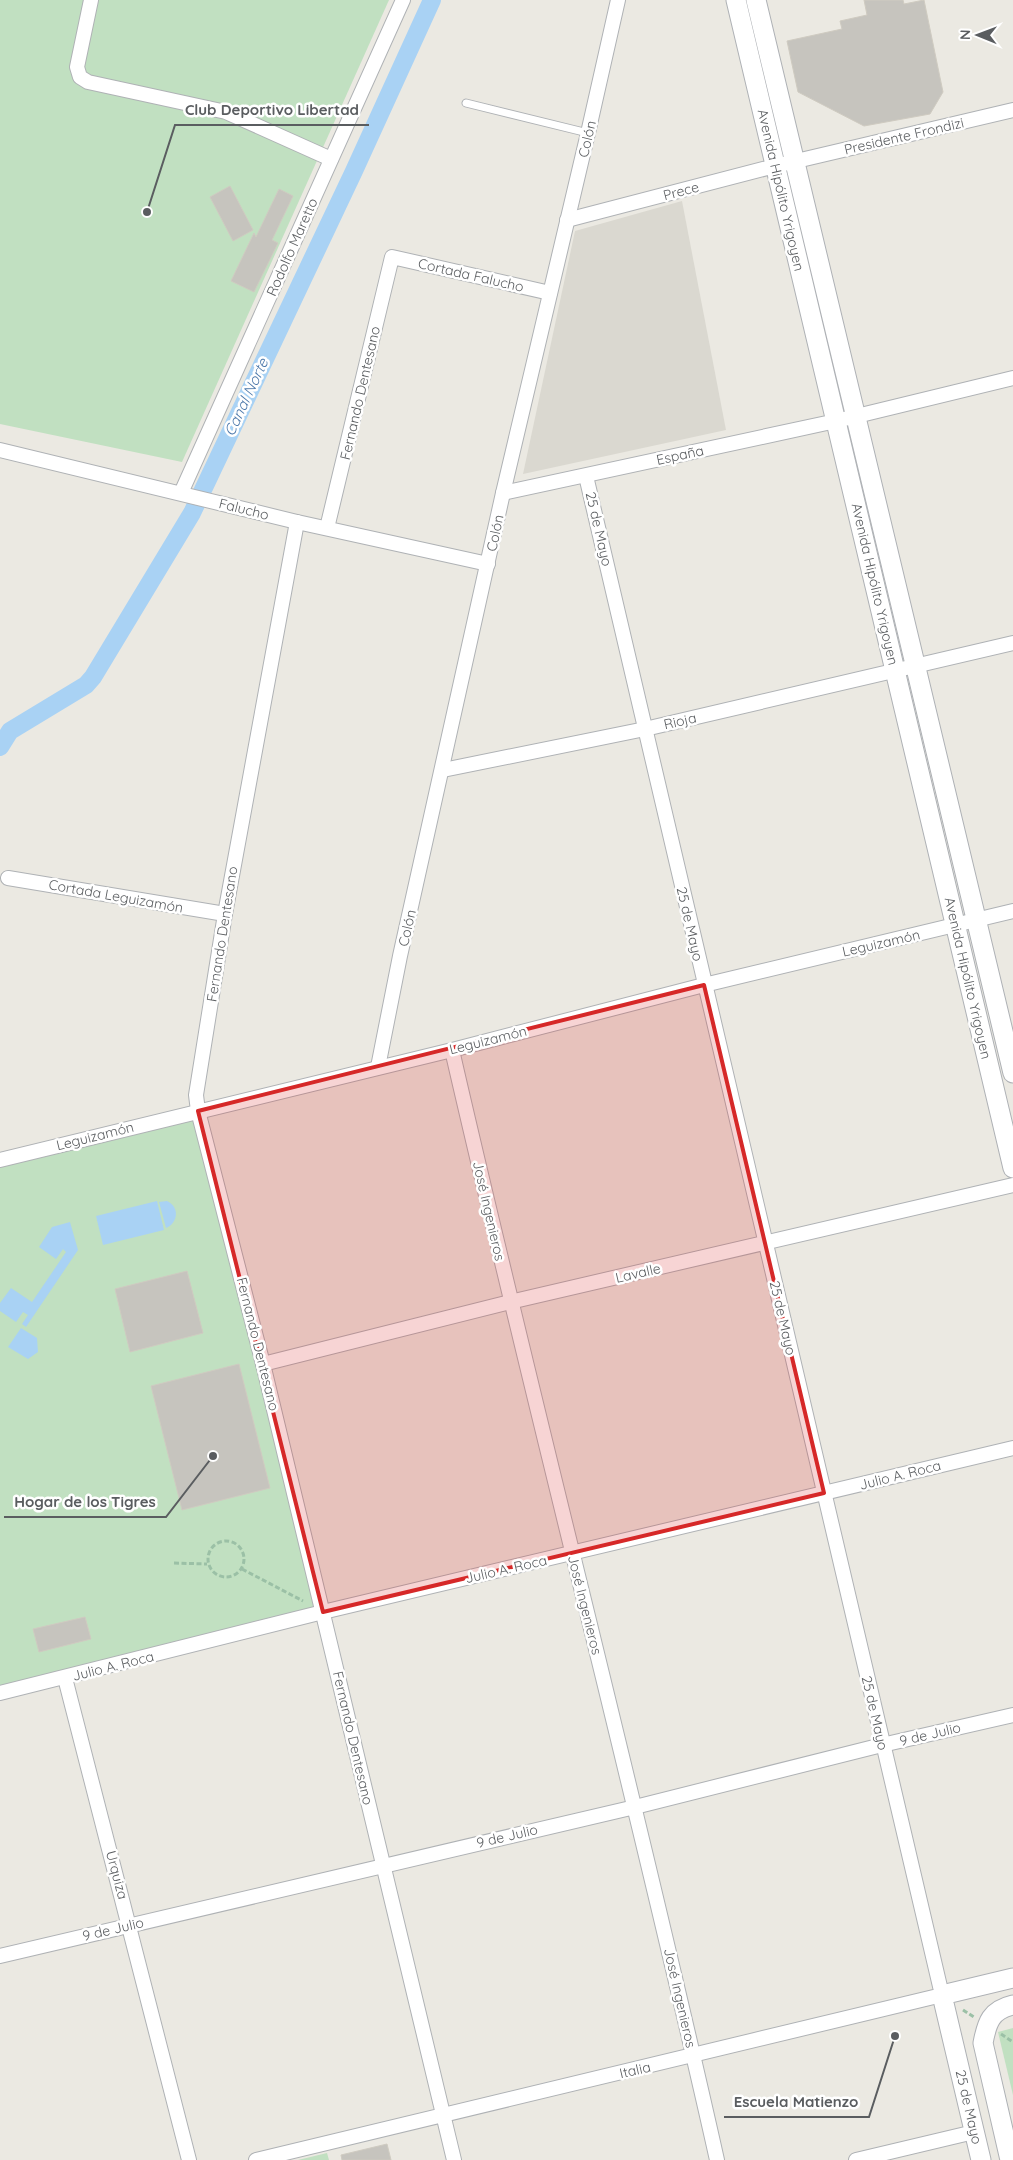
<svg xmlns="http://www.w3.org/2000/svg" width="1013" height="2160" font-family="Quicksand,sans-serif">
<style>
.education{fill:#dad8d0}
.green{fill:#c1e0c1}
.water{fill:#a9d2f4}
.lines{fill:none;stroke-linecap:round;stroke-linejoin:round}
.canal{stroke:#a9d2f4;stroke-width:18}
.building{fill:#c6c4be;stroke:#cfcbc1}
.lane-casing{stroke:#afb2b5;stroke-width:9}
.street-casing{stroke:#afb2b5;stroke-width:16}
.secondary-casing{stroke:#aeb1b5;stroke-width:21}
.path{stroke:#9bc0a6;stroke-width:3;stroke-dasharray:5 2.5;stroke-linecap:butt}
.lane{stroke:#fff;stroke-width:7}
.street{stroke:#fff;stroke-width:14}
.secondary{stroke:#fff;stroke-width:19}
.marked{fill:#d62828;fill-opacity:0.2;stroke:#d62828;stroke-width:4;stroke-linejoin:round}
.labels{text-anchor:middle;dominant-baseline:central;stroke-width:5;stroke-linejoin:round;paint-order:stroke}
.street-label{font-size:14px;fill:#5a5d60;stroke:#fff}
.water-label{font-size:15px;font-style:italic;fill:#4d79ab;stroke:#fff}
.leader{fill:none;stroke:#5a5d60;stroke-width:2}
.callout-dot{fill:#5a5d60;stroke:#fff;stroke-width:2}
.callout-label{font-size:15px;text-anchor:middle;font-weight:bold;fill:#5a5d60;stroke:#fff;stroke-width:5;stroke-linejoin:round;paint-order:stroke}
</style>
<rect width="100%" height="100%" fill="#ebe9e2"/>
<!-- education -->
<polygon class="education" points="682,201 726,430 523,474 575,231"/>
<!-- green -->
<g class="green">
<polygon points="0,0 389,0 182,462 0,424"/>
<polygon points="198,1111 323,1612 0,1693 0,1160"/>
<polygon points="1013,2028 1013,2095 998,2032"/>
<polygon points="327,2153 329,2160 298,2160"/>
</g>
<!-- water -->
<g class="water">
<polygon points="157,1201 164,1230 103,1245 96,1216"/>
<path d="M 167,1201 C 180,1207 178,1223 166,1228 L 159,1202 Z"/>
<polygon points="70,1222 78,1250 26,1327 22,1324 28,1315 23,1312 16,1322 0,1311 0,1303 11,1288 32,1302 66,1252 63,1249 56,1259 39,1247 52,1227"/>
<polygon points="21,1328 37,1338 38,1352 28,1359 8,1347"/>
</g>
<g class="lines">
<!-- canal -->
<polyline class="canal" points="0,747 10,731 86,685 93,677 192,513 354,171 432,0"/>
</g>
<!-- building -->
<g class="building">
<polygon points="864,0 903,0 904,4 924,0 943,92 930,114 864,126 798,92 787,41 842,29 840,21 867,15"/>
<polygon points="230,186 253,230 233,241 210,197"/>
<polygon points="279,189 293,196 272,240 278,243 254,292 231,281 254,233 256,237"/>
<polygon points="187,1271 203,1333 130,1352 115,1289"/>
<polygon points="239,1364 270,1488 182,1510 151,1386"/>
<polygon points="85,1617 91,1639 39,1652 33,1629"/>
<polygon points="387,2144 391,2160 342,2160 341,2155"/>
</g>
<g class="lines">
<!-- lane casing -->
<g class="lane-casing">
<polyline id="lane" points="466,103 588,133"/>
</g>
<!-- street casing -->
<g class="street-casing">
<g id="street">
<polyline points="91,0 77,67 80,77 88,82 226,112 331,159"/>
<polyline points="567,220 775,166 1013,110"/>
<polyline points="0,450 297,522 488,564"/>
<polyline points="181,493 403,0"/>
<polyline points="503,493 836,421 1013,378"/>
<polyline points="297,522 225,914 196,1095 198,1111 263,1364 454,2160"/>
<polyline points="327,528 392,257 550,293"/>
<polyline points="443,770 645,729 1013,643"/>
<polyline points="8,878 225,914"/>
<path d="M 452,1050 C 537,1421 634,1789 717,2160"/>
<polyline points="378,1067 400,956 503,493 588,133 618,0"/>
<polyline points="0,1160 452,1050 704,985 1013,911"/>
<polyline points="263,1364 510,1302 1013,1185"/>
<polyline points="65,1678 189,2160"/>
<polyline points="0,1693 323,1612 1013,1448"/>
<polyline points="0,1956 635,1807 882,1745 1013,1715"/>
<polyline points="256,2160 942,1995 586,476"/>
<polyline points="856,2160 974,2132"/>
</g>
</g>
<!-- secondary casing -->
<g class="secondary-casing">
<g id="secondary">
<polyline points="736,0 1013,1168"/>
<polyline points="756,0 1013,1073"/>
<polyline points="981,2160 942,1995 1013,1978"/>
<path d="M 1010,2160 L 983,2043 C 987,2022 991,2010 1013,2005"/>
</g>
</g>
<!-- path -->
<g class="path">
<circle cx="226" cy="1559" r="18"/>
<polyline points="174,1563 207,1564"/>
<polyline points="242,1569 303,1601"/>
<polyline points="963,2010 974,2017"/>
<polyline points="1001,2034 1013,2042"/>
</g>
<!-- lane -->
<use href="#lane" class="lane"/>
<!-- street -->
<use href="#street" class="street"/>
<!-- secondary -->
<use href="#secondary" class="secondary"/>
</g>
<!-- marked area -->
<path class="marked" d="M 704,985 L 824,1493 L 323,1612 L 198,1111 Z"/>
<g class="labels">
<!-- street labels -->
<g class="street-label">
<text transform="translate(904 136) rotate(-13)">Presidente Frondizi</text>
<text transform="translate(587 139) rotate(-77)">Colón</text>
<text transform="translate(781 190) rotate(77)">Avenida Hipólito Yrigoyen</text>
<text transform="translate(681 191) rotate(-15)">Prece</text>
<text transform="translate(292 247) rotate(-66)">Rodolfo Maretto</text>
<text transform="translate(471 275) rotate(13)">Cortada Falucho</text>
<text transform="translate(360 393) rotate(-77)">Fernando Dentesano</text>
<text transform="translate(680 455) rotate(-12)">España</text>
<text transform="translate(244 509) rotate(14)">Falucho</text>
<text transform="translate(599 529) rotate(77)">25 de Mayo</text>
<text transform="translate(495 533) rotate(-78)">Colón</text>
<text transform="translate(875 584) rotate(77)">Avenida Hipólito Yrigoyen</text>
<text transform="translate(680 721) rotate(-13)">Rioja</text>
<text transform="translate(116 896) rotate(10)">Cortada Leguizamón</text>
<text transform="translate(690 924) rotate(77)">25 de Mayo</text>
<text transform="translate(407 928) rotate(-77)">Colón</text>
<text transform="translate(222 934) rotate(-81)">Fernando Dentesano</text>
<text transform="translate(881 943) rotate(-13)">Leguizamón</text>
<text transform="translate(968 978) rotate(77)">Avenida Hipólito Yrigoyen</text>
<text transform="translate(488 1040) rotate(-14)">Leguizamón</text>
<text transform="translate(95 1136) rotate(-14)">Leguizamón</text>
<text transform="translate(489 1211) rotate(77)">José Ingenieros</text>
<text transform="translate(638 1273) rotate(-13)">Lavalle</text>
<text transform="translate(783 1318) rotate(77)">25 de Mayo</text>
<text transform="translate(258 1344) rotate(76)">Fernando Dentesano</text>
<text transform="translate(900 1475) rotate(-14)">Julio A. Roca</text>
<text transform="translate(506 1569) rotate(-13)">Julio A. Roca</text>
<text transform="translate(585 1605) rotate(76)">José Ingenieros</text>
<text transform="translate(113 1666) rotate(-14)">Julio A. Roca</text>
<text transform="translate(875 1713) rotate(77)">25 de Mayo</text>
<text transform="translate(930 1734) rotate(-13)">9 de Julio</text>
<text transform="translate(353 1738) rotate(77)">Fernando Dentesano</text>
<text transform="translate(507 1836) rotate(-13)">9 de Julio</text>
<text transform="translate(117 1875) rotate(75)">Urquiza</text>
<text transform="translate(113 1929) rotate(-13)">9 de Julio</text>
<text transform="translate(680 1998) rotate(77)">José Ingenieros</text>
<text transform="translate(635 2070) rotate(-13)">Italia</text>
<text transform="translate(969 2107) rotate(77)">25 de Mayo</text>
</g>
<!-- water labels -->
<g class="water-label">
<text transform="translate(246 397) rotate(-65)">Canal Norte</text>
</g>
</g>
<!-- callouts -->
<path class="leader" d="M147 212L175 125H369M213 1456L166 1517H4M895 2036L869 2117H724"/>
<g class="callout-dot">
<circle cx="147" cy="212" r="5"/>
<circle cx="213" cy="1456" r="5"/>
<circle cx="895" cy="2036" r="5"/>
</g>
<g class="callout-label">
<text x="272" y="115">Club Deportivo Libertad</text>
<text x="85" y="1507">Hogar de los Tigres</text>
<text x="796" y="2107">Escuela Matienzo</text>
</g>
<!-- north arrow -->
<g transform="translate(978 35) rotate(271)" stroke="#ffffff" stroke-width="4" paint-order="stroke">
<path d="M0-4L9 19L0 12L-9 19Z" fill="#5a5d60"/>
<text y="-8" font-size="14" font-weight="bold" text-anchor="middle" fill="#5a5d60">N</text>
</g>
</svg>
